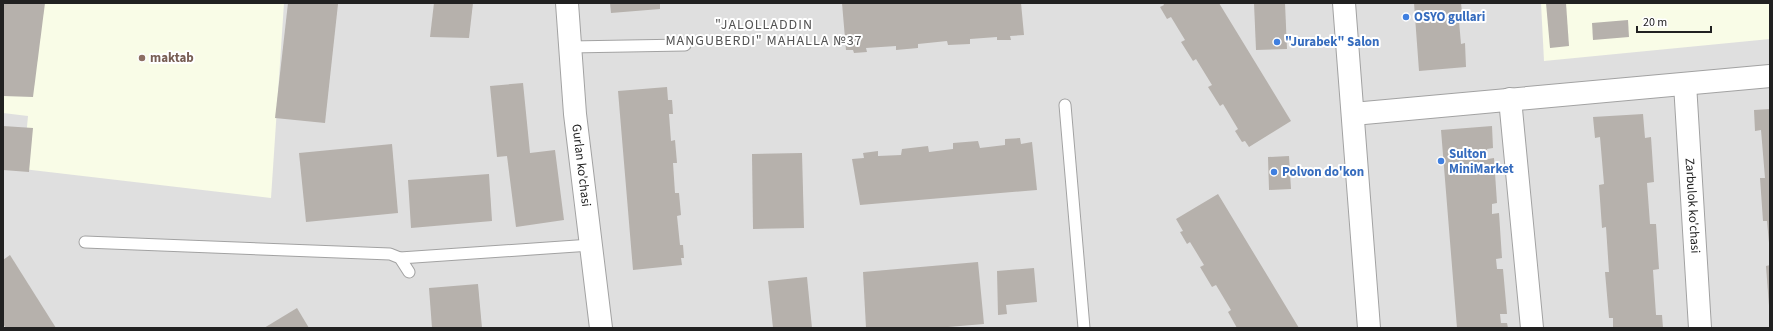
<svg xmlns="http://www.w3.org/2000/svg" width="1773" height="331" font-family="'Source Sans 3',sans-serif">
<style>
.residential{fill:#dfdfdf}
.education{fill:#f9fce7}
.building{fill:#b6b1ac}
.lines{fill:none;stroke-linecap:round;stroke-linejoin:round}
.service-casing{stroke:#a2a2a2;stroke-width:13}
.minor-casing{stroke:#a2a2a2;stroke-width:24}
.tertiary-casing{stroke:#a2a2a2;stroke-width:24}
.service{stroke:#fff;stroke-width:11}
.minor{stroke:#fff;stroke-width:22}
.tertiary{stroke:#fff;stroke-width:22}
.shop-dot{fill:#3f7fe0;stroke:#fff;stroke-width:1.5}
.education-dot{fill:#8d6e63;stroke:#fff;stroke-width:1.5}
.labels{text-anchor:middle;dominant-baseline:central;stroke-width:4;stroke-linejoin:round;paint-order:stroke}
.shop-label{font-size:13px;font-weight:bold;fill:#366cbe;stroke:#fff;text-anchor:start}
.education-label{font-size:13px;font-weight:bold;fill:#785e54;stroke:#fff;text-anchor:start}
.street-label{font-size:13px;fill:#212121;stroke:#fff}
.neighbourhood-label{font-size:14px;letter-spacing:1px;fill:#545454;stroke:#fff}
</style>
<rect width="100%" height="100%" fill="#f0efe9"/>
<!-- residential -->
<rect class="residential" x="3" y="3" width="1767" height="325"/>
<!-- education -->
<g class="education">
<polygon points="3,3 284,3 271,198 23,169 28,116 3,113"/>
<polygon points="1541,3 1770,3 1770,39 1544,61"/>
</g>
<!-- building -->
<g class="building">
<polygon points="4,3 45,3 33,97 3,96"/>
<polygon points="288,3 338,4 325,123 275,118"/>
<polygon points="434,3 473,3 469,38 430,37"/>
<polygon points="610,3 660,3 660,9 611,13"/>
<polygon points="842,3 1021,3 1024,35 1010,36 1011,40 997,40 997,37 970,39 970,44 948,45 947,41 918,44 918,48 896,50 896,46 866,48 867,52 854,53 853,50 846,50"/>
<polygon points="1163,3 1219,3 1291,121 1249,147 1245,141 1242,142 1235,131 1238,129 1223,104 1220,106 1208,87 1212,85 1196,59 1193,61 1181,42 1185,40 1171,17 1167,19 1160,7 1164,5"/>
<polygon points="1254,3 1285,3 1287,49 1256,50"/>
<polygon points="1414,3 1461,3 1463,21 1459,21 1461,44 1465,43 1466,67 1419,71"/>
<polygon points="1546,3 1566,3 1569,46 1550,48"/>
<polygon points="1628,20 1629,37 1593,40 1592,23"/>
<polygon points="523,83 530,153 555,150 564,220 516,227 507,156 497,157 490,86"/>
<polygon points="667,87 668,100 672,100 673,114 669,114 671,141 675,140 677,163 673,163 675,193 679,193 681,215 677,216 680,245 683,245 684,258 681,258 682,265 633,270 618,91"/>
<polygon points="1770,109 1770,243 1769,243 1767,221 1763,221 1760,178 1765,178 1761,130 1755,131 1754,110"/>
<polygon points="1643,114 1645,138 1651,137 1654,182 1647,183 1650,224 1656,224 1659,269 1653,270 1656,315 1662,315 1663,328 1613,328 1613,318 1609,318 1605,272 1609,272 1606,227 1602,228 1599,185 1604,184 1600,137 1595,138 1593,117"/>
<polygon points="3,126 33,128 29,172 3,170"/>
<polygon points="1492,126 1493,148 1487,149 1488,159 1494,158 1497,203 1492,204 1492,214 1499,213 1502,258 1496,259 1497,269 1503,269 1507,314 1500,314 1501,323 1507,323 1508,328 1457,328 1441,130"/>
<polygon points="1020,138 1021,144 1032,142 1037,190 860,205 852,159 864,158 863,153 878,151 878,156 901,155 902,149 928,146 929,152 953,149 953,143 978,141 980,148 1005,145 1005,139"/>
<polygon points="392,144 398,213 306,222 299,153"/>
<polygon points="802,153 804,228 753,229 752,154"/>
<polygon points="1289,156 1291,189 1269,190 1268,157"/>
<polygon points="489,174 492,221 411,228 408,180"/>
<polygon points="1218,194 1299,328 1237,328 1228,312 1231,310 1216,285 1212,287 1200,267 1204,265 1190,242 1187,244 1180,232 1183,231 1176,219"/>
<polygon points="10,255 56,328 6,328 3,324 3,260"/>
<polygon points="978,262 984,324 936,328 866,328 863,272"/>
<polygon points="1770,265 1770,306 1769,306 1766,266"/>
<polygon points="1034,268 1037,302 1006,305 1007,314 998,315 997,271"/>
<polygon points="807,277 812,328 773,328 768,281"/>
<polygon points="478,284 482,328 432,328 429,288"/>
<polygon points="297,308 309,328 264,328"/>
</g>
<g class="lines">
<!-- service casing -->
<g class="service-casing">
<g id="service">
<polyline points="570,47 685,45"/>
<polyline points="1065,105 1084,328"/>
<polyline points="85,242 390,254 400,258 409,272"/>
<polyline points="400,258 591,245"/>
</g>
</g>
<!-- minor casing -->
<g class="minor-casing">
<g id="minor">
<path id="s1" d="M 567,3 L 575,114 L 601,328"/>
<path id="s2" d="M 1685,84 L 1700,328"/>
<polyline points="1510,99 1532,328"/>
<polyline points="1353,114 1770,76"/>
</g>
</g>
<!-- tertiary casing -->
<g class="tertiary-casing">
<polyline id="tertiary" points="1344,3 1369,328"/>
</g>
<!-- service -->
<use href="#service" class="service"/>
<!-- minor -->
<use href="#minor" class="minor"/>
<!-- tertiary -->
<use href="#tertiary" class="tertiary"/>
</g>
<!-- markers -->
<g class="shop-dot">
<circle cx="1406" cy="17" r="4"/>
<circle cx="1277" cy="42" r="4"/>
<circle cx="1441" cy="161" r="4"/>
<circle cx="1274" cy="172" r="4"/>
</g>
<circle class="education-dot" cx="142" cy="58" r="4"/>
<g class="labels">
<!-- shop labels -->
<g class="shop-label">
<text x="1414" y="17">OSYO gullari</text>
<text x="1285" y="42">"Jurabek" Salon</text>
<text x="1449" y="154">Sulton<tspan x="1449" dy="15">MiniMarket</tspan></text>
<text x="1282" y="172">Polvon do'kon</text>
</g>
<!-- education labels -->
<g class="education-label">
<text x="150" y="58">maktab</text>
</g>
<!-- street labels -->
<g class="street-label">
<text stroke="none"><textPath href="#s1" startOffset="163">Gurlan ko'chasi</textPath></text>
<text stroke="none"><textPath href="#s2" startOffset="122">Zarbulok ko'chasi</textPath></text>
</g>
<!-- neighbourhood labels -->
<g class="neighbourhood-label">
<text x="764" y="25">"JALOLLADDIN<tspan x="764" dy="16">MANGUBERDI" MAHALLA №37</tspan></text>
</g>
</g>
<!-- border -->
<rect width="1773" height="331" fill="none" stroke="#212121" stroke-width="8"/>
<!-- scale -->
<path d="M1637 26v6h74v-6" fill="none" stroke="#212121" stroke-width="2"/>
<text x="1643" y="26" font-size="12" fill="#212121" stroke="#ffffff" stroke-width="3" paint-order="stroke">20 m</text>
</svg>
